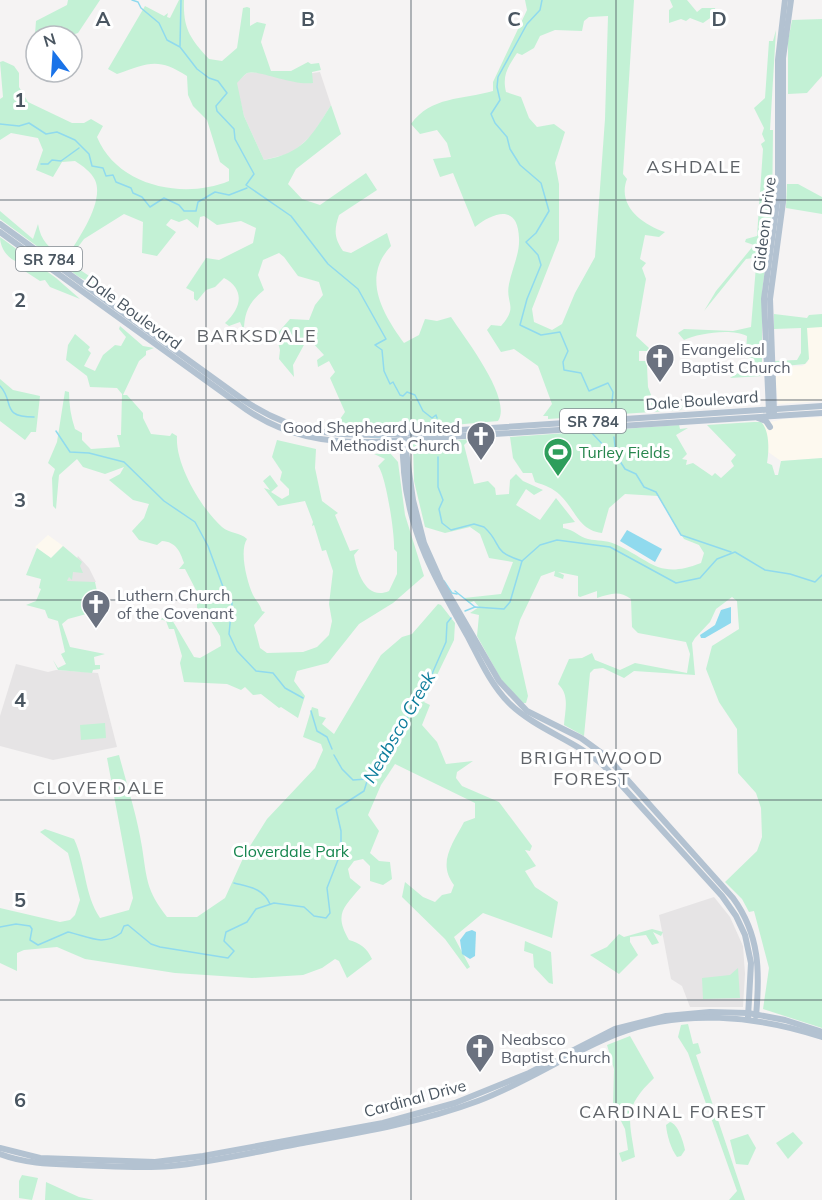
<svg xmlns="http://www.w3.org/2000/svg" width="822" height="1200" font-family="Mulish,sans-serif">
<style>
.commercial{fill:#fdf9ef}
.education{fill:#e6e4e5}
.green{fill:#c3f1d5;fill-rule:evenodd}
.water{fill:#90daee}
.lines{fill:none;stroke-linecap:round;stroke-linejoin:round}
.stream{stroke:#90daee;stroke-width:1.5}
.major{stroke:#b3c2d1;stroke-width:6}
.grid{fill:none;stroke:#4a5661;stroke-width:1.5;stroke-opacity:0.55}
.labels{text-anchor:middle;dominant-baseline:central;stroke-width:6;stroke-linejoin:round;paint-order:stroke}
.shield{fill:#fff;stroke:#808990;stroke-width:1.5}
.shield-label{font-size:15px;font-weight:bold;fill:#4a5661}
.street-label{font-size:16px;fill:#4a5661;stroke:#fff}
.worship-label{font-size:16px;fill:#5b616d;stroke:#fff;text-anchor:start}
.leisure-label{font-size:16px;fill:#27864d;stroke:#fff;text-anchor:start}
.park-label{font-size:16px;fill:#17864f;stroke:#fff}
.neighbourhood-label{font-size:18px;letter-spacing:1.5px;fill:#5f6368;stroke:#fff}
.water-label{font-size:18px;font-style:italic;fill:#0c7c9b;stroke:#fff}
.grid-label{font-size:20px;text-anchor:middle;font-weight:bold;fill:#4a5661;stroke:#fff;stroke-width:6;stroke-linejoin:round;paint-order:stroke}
</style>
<rect width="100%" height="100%" fill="#f5f3f3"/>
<!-- commercial -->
<g class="commercial">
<polygon points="807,327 822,327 822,401 778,404 774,367 802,366 808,362"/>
<polygon points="822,417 822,458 781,461 768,452 763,424 783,419"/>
<polygon points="48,535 63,546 51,558 35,547"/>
</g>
<!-- education -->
<g class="education">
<polygon points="271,71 299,75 320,72 331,105 313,134 292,153 264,160 244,116 236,83 247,73"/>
<polygon points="78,556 89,568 96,582 66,582"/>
<polygon points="16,664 48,672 56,670 98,673 117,747 53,760 0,746 0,716"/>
<polygon points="714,897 730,917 743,946 745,974 743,1007 690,1007 682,986 671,979 659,915"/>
</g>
<!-- green -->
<g class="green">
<polygon points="68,0 100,0 78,33 69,36 35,34 36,21 67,5"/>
<path d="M 179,0 L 184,0 C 183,29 190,38 209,59 L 222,61 L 237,48 L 243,8 L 247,7 L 250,8 L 250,26 L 257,22 L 266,24 L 261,42 L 271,71 L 291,71 L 308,62 L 311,64 L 319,63 L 321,70 L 312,72 L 313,83 C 292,86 257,69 247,73 C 244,75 240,80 237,83 L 244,116 L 264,160 C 303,153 311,137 331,105 L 341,134 L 296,169 L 288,184 L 302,199 L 320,205 L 366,173 L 377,190 L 339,215 C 334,230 334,238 343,251 L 351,253 L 387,233 L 391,246 C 361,278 383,314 404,343 L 419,335 L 425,319 L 437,321 L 451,317 C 464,337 513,399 498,421 L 420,428 L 414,422 L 400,421 C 390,428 383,425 371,426 C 358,428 338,437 331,421 L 338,422 L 345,412 L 330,378 L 335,372 L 329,361 L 318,367 L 317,360 L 324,355 L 311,341 L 305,343 L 293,365 L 294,377 L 279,359 L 280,350 L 276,335 L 290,319 L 309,320 L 315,305 L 323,295 L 319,282 L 298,276 L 284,257 L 279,253 L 263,260 L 258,275 L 264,290 C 249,302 244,313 244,331 L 240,322 L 229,326 L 225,323 C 242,308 245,289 224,278 L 215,287 L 206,290 L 197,301 L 194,299 L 194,292 L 186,288 L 206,258 L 219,260 L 253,243 L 256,228 L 241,221 L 217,225 L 204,216 L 200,217 L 198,228 L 187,219 L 179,222 L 171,219 L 166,225 L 176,232 L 157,256 L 142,253 L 143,222 L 124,214 L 84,239 L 69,259 L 74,266 L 100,283 L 95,285 L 79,277 L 0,219 L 0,211 L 33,239 L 38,224 C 41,242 50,249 66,258 C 77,241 105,202 95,180 C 91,172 83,166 75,161 L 62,162 L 53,177 L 36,170 L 43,150 L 38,138 L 11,133 L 0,140 L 0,99 L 3,97 L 0,62 L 3,61 L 14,66 L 19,73 L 19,87 L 28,102 L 72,123 L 84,123 L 91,119 L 103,126 L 97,137 C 117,186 183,200 229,181 L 229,169 L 220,162 L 207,120 L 193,106 L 188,95 L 187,76 C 158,57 148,63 117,74 L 108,69 L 145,6 L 164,16 L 168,13 L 167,17 L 170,18 Z"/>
<path d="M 525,0 L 634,0 L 623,174 L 627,179 C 617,205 641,224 665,232 L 659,237 L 645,235 L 640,259 L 646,263 L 642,268 L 646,279 L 636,336 L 649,348 L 649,351 L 639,351 L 639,361 L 659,361 L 667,358 L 662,365 L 647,366 L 648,387 L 654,403 L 675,402 L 683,406 L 681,410 L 548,419 L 548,416 L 543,416 L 552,404 L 538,366 L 514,349 L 501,352 L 487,330 L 491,325 L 501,326 C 519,306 505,304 509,284 C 512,269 520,253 519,238 C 518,204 494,212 475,227 L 453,173 L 440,177 L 433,159 L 451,157 L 447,143 L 437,130 L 420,134 L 411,124 C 431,96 462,100 493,91 L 493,82 L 527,10 ZM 608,16 L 605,119 L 595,257 L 575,293 L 562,324 L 552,330 L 534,322 L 532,309 L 559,240 L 559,184 L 555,163 L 565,132 L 554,124 L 537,127 L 529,118 L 521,97 L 506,92 C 502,75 508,67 517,53 L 522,55 L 534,48 L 540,36 L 555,30 L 582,31 L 584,21 L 589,17 Z"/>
<polygon points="670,0 687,0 697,12 702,8 715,8 716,14 703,23 690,18 686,21 681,19 669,23 669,10 673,7"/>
<polygon points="822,19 822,76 807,93 788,94 788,41 792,20"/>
<path d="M 776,30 L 770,130 L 773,130 L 772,215 L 762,292 L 762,376 L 730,378 L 751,365 L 746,352 L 747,336 C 732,328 698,333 684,340 L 678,333 L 684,329 L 733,331 L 751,327 L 756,266 L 753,258 L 746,259 L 704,311 L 716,291 L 754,245 L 745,242 L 746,239 L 757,236 L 763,149 L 761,144 L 765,141 L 762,134 L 764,128 L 754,108 L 765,98 L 769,41 L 773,41 Z"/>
<polygon points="787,184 798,184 822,197 822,214 786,208"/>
<path d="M 0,237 L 56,278 L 80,299 L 50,287 L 45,280 L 40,281 L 20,268 L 18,262 C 8,259 0,248 0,237 Z"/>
<polygon points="774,314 807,318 809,315 822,314 822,327 807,328 809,359 805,364 774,367 774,361 797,360 801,353 801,328 774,329"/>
<path d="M 120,326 L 143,346 L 154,348 L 146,351 L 146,355 L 139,361 L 123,395 L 127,395 L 143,413 L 143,418 L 151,434 L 170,436 L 172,433 L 177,436 C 175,464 201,508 222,527 C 230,534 240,532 247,539 C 239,551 247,582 253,595 C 256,601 260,604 262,611 L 265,612 L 254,625 L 260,648 L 267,653 L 303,652 L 317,647 L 329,635 L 332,621 L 329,604 L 333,571 L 326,550 L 322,551 L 314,525 L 312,526 L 313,522 L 305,501 L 278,506 L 264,488 L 270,490 L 263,481 L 270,475 L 278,486 L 271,492 L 282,499 L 289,495 L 289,489 L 280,480 L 282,472 L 272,457 L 277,440 L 316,449 L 315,468 L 322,501 L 338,513 L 335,515 L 350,551 L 359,549 L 354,555 C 357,572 366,601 389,591 L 397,574 L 397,552 L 394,549 C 395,535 386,475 378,466 L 385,459 L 374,454 L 390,453 L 398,462 L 405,515 L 424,576 L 393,603 L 359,624 L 328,663 L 297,671 L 294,681 L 305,696 L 298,718 L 281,707 L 279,708 L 261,694 L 253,695 L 245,687 L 241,690 L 227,684 L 184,682 L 180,663 L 182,656 L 174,629 L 169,629 L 166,621 L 160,619 L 168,616 L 171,618 L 194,657 L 200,658 L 221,646 L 220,636 L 205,611 L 197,611 L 197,602 L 191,600 L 189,596 L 197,592 L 185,569 L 179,569 L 184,563 C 180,551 176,542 162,541 L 157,545 L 139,540 L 132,531 L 144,518 L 149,504 L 133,500 L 109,480 L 120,474 L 124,467 L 105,474 L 83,467 L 77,459 L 59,475 L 56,509 L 53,506 L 52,478 L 55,469 L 48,463 L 57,442 L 65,391 L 69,392 C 69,405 71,417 75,429 L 82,433 L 82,440 L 91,449 L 120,447 L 117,435 L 121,435 L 122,394 L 117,388 L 90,387 L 87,376 L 66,360 L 68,345 L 75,334 L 90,347 L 88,350 L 91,353 L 84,366 L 95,371 L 103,355 L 115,345 L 121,346 L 126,337 L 119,329 Z"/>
<polygon points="0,379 13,390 40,396 36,432 31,432 25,440 0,421"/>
<path d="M 754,422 L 761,422 C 770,431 769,451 767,463 L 772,465 L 775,475 L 778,475 L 781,461 L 822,458 L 822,1028 L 763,1009 L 769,968 L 754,911 L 749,912 L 742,899 L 725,882 L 757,851 L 762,837 L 761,808 L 756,793 L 738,773 L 737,729 L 719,702 L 706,669 L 712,646 L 739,629 L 737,601 L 732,597 L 716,609 L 710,622 L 695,638 L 692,643 L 695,675 L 634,671 L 624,678 L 603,668 L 594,669 L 590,673 L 584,736 L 564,725 C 565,710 570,695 558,684 L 569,659 L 582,658 L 592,653 L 595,660 L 620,670 L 635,663 L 687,673 L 690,654 L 686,642 L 638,633 L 632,627 L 631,599 C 619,590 610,594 597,598 L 597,591 L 580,597 L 578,596 L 578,576 L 558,572 L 564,575 L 563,579 L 554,576 L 555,571 L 541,576 L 520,620 L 515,638 L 528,696 L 526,703 L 523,703 L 502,681 L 477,636 L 479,615 L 470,613 L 479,607 L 474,601 L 469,603 L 464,598 L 501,594 L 513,562 L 489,558 L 480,534 L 470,527 L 445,533 L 425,527 L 414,481 L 413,444 L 470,439 L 464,445 L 474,484 L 488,481 L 495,488 L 496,495 L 509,494 L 510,480 L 516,474 L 523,481 L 543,490 L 534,495 L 526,489 L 516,505 L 540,520 L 556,498 L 575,522 L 563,524 L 563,528 C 575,530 579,537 588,539 C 597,541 606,540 615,544 C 651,560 658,580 701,563 L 704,553 L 699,545 L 684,539 L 658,496 L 625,494 L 609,508 L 602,533 C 578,530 576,510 560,495 C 553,488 544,485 535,482 L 532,473 L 523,473 L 513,458 L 510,437 L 679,425 L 680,429 L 688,428 L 676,435 L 687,454 L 682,459 L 687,460 L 686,465 L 693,463 L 712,476 L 715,473 L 721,478 L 734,466 L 731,461 L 736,455 L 707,425 Z"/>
<polygon points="63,546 82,562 80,566 83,573 73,572 72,580 69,577 67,581 95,582 101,610 68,619 62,624 70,647 105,654 94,657 95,665 100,665 100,669 93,670 92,673 58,670 53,660 58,668 66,664 61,654 65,652 58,621 48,618 45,610 26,605 36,601 41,589 39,588 41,579 26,575 37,548 51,558"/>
<path d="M 438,604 L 441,605 L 455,623 L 454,640 L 424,702 L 430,705 L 422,725 L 437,742 L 446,764 L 473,761 L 457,772 L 456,778 L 462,786 L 499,802 L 532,846 L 530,851 L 525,850 L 536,866 L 525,871 L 535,887 L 558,902 L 552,938 L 483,913 L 454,937 L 470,967 L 467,969 L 445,939 L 402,897 L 405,882 L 423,897 L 435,902 L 442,895 L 451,893 L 454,885 C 437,863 453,843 464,822 L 475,818 L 475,803 L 395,764 L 381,785 L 368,815 L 379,831 L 370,853 L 379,861 L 390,862 L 392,879 L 383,885 L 370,881 L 370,866 L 363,859 L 354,861 L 348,869 L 350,878 L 361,887 C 343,908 334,914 349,940 C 360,943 367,948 372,959 L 347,978 L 339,961 L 335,959 L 322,968 L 303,975 L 252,978 L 175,973 L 85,959 L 57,947 L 24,950 L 17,953 L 17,971 L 0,963 L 0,908 L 60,922 L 70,920 L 75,915 L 80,900 L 68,853 L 40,832 L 45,829 L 74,839 C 86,864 84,895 100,918 L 129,910 L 133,898 L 107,758 L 119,755 C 127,785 137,816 142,847 C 147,879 146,890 167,917 L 197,917 L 225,898 L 245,854 L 267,819 L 315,768 L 323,750 L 321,744 L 303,737 L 312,707 L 318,709 L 319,716 L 326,718 L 322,724 L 334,734 L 381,655 L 402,637 L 412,634 Z"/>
<polygon points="105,723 106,738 81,740 80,725"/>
<polygon points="652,929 663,932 661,936 653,932 659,943 652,945 646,935 630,937 630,942 638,955 619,974 590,955 607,947 619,934 624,937"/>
<polygon points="525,941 551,952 553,984 549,983 534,967 533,954 524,951"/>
<polygon points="738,968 740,998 703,999 702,978 730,975"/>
<polygon points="688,1024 693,1044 698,1043 701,1053 696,1055 745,1200 729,1200 737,1191 688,1053 678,1037 681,1025"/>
<path d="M 630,1036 L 654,1078 C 623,1108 629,1117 635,1157 L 622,1162 L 619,1153 L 628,1150 L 625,1129 L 613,1105 L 614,1069 L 607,1045 Z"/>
<path d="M 670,1122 C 678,1124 683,1141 685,1150 L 681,1156 L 677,1157 C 671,1149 667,1136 666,1125 Z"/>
<polygon points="793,1132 803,1143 788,1159 776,1143"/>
<polygon points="748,1134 756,1148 748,1165 736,1164 730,1140"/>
<polygon points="22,1175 38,1178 32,1200 19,1198 19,1181"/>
<polygon points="46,1182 79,1197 94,1200 45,1200"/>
</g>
<!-- water -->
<g class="water">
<polygon points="627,530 662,549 655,562 620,541"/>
<polygon points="731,607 731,623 705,638 701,638 700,635 715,625 721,610"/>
<polygon points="472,930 476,932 475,956 470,959 462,954 460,940 466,932"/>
</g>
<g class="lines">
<!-- stream -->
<g class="stream">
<polyline points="132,0 138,2 141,8 159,23 167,40 180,47 197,69 209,78 218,81 227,93 216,106 217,111 234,129 235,139 254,174 246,185 291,216 328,264 358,289 386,339 375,345 382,350 384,371 390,384 393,382 400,395 403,396 407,392 415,395 423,411 432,418 436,415 437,418"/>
<polyline points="542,0 540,10 527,24 498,77 497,87 500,100 491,114 495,123 507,137 510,149 520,165 541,183 549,211 536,233 526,242 538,255 541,265 527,299 520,325 541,335 560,332 568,351 563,362 564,370 581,373 589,391 608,383 613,392 612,402"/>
<polyline points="180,46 181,0"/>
<polyline points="0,124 19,126 29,123 46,134 57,132 75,140 89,154 92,166 103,168 106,176 113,175 116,182 131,188 133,193 142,197 150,207 164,198 179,205 184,211 196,211 198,202 215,192 229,195 247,188"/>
<polyline points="41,164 48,164 52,160 61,161 79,148"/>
<path d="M 0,386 C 15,402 0,417 34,417"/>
<polyline points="285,426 293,429"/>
<polyline points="56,431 70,452 89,453 124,462 164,501 195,522 208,546 226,595 232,603 229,634 237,651 256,671 273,673 285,688 303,698"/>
<polyline points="591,432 606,448 614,451"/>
<polyline points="370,437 386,437"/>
<polyline points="614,437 616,455 625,469 636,474 644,487 656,492 681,535 731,552"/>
<polyline points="349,447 394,447"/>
<path d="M 438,457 L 438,487 L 443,500 L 439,509 L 442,523 L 451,530 L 474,524 L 484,527 C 504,545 489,550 522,561"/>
<polyline points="444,581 452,593 457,594"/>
<polyline points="455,591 475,607"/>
<polyline points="465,611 475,607 504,609 510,602 522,561 540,545 557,540 610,547 676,583 700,578 717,559 735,552 765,570 790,574 815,582 822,575"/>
<polyline points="311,711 317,731 327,737 332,749"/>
<polyline points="334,755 342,769 353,780 367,779"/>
<path d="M 234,883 C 249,887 263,888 270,904"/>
<path d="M 0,927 L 16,924 L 30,926 L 32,929 L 30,940 L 38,945 L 68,932 C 87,936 103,947 121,933 L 124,926 L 128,925 L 151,944 L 160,947 L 228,958 L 234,951 L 224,941 L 226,932 L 247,922 L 256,909 L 274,903 L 304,907 L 314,916 L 326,918 L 330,913 L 327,888 L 341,852 L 341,831 L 336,809 L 364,791 L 369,775 L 404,726 L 412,706 L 428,683 L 446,642 L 447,623 L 451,618"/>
</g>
<!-- major -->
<g class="major">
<path d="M 0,224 L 245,401 C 298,436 338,436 399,434 L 822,406"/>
<path d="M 0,232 L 247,410 C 285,436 326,443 372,442 L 822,413"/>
<polyline points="769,412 764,299 778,195 778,60 785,0"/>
<polyline points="774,412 770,299 783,202 783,58 791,0"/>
<polyline points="758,418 766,421 770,427"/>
<path d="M 404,437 L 413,500 L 424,543 L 441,581 L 499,681 L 527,711 L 581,738 L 607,757 L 733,898 C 760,935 760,972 756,1016"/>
<path d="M 404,441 C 401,450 404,462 404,472 C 409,535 438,584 468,637 C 480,660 491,685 509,703 C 537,730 575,740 604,766 L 722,896 L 736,916 L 745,935 L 751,963 L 748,1017"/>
<polyline points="0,1148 40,1158 155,1162 203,1156 383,1123 455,1103 529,1073 615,1029 666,1016 710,1012 748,1013 785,1020 822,1032"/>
<path d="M 0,1154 C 26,1164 53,1164 80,1165 C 111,1166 141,1169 171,1166 C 213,1162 255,1152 297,1144 C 358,1133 419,1123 478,1101 C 526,1083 569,1053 617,1034 C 681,1008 758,1016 822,1037"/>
</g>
</g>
<!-- grid -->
<path class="grid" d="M 206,0 L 206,1200M 411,0 L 411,1200M 616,0 L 616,1200M 0,200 L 822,200M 0,400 L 822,400M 0,600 L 822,600M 0,800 L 822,800M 0,1000 L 822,1000"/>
<!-- icons -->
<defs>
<g id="church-pin" transform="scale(1.5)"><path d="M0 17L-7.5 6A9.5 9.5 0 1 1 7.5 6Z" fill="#6b7280" stroke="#fff"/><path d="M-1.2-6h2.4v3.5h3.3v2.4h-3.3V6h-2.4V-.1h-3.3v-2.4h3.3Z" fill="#fff"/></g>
<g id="stadium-pin" transform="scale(1.5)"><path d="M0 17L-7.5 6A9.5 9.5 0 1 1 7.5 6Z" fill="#2e9e5b" stroke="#fff"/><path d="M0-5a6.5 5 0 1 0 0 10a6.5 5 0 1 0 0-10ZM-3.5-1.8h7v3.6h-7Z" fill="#fff"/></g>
</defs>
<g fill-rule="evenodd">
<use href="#church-pin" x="660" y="358"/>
<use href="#church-pin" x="481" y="436"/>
<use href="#stadium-pin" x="558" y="452"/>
<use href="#church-pin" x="96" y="604"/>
<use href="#church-pin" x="480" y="1048"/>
</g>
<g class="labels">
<!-- shield labels -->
<g class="shield">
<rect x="16" y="247" width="66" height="24" rx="4.5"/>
<rect x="560" y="409" width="66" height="24" rx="4.5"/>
</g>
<g class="shield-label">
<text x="49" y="259">SR 784</text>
<text x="593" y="421">SR 784</text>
</g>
<!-- street labels -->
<g class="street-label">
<text transform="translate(764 224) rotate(-83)">Gideon Drive</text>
<text transform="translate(134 312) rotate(36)">Dale Boulevard</text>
<text transform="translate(702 400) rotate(-4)">Dale Boulevard</text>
<text transform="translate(415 1098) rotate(-15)">Cardinal Drive</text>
</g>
<!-- worship labels -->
<g class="worship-label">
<text x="681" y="349">Evangelical<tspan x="681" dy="18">Baptist Church</tspan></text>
<text x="460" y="427" text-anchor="end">Good Shepheard United<tspan x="460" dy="18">Methodist Church</tspan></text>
<text x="117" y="595">Luthern Church<tspan x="117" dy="18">of the Covenant</tspan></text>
<text x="501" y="1039">Neabsco<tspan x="501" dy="18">Baptist Church</tspan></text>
</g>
<!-- leisure labels -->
<g class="leisure-label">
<text x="579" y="452">Turley Fields</text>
</g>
<!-- park labels -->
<g class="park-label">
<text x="291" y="851">Cloverdale Park</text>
</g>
<!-- neighbourhood labels -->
<g class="neighbourhood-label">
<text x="694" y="166">ASHDALE</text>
<text x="257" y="335">BARKSDALE</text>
<text x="592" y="757">BRIGHTWOOD<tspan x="592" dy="21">FOREST</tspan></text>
<text x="99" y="787">CLOVERDALE</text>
<text x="673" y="1111">CARDINAL FOREST</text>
</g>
<!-- water labels -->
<g class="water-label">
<text transform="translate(399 727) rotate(-60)">Neabsco Creek</text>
</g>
</g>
<g class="grid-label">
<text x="103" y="26">A</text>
<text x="308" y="26">B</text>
<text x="514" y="26">C</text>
<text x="719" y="26">D</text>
<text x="20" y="107">1</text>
<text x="20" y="307">2</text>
<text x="20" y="507">3</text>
<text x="20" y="707">4</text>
<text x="20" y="907">5</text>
<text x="20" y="1107">6</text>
</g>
<!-- north arrow -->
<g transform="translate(54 54) rotate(343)"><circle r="28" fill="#ffffff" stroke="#b7bbc0" stroke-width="1.5"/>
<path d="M0-4.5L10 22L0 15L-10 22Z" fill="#1a73e8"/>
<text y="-9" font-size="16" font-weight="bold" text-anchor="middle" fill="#4a5661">N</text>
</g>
</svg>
